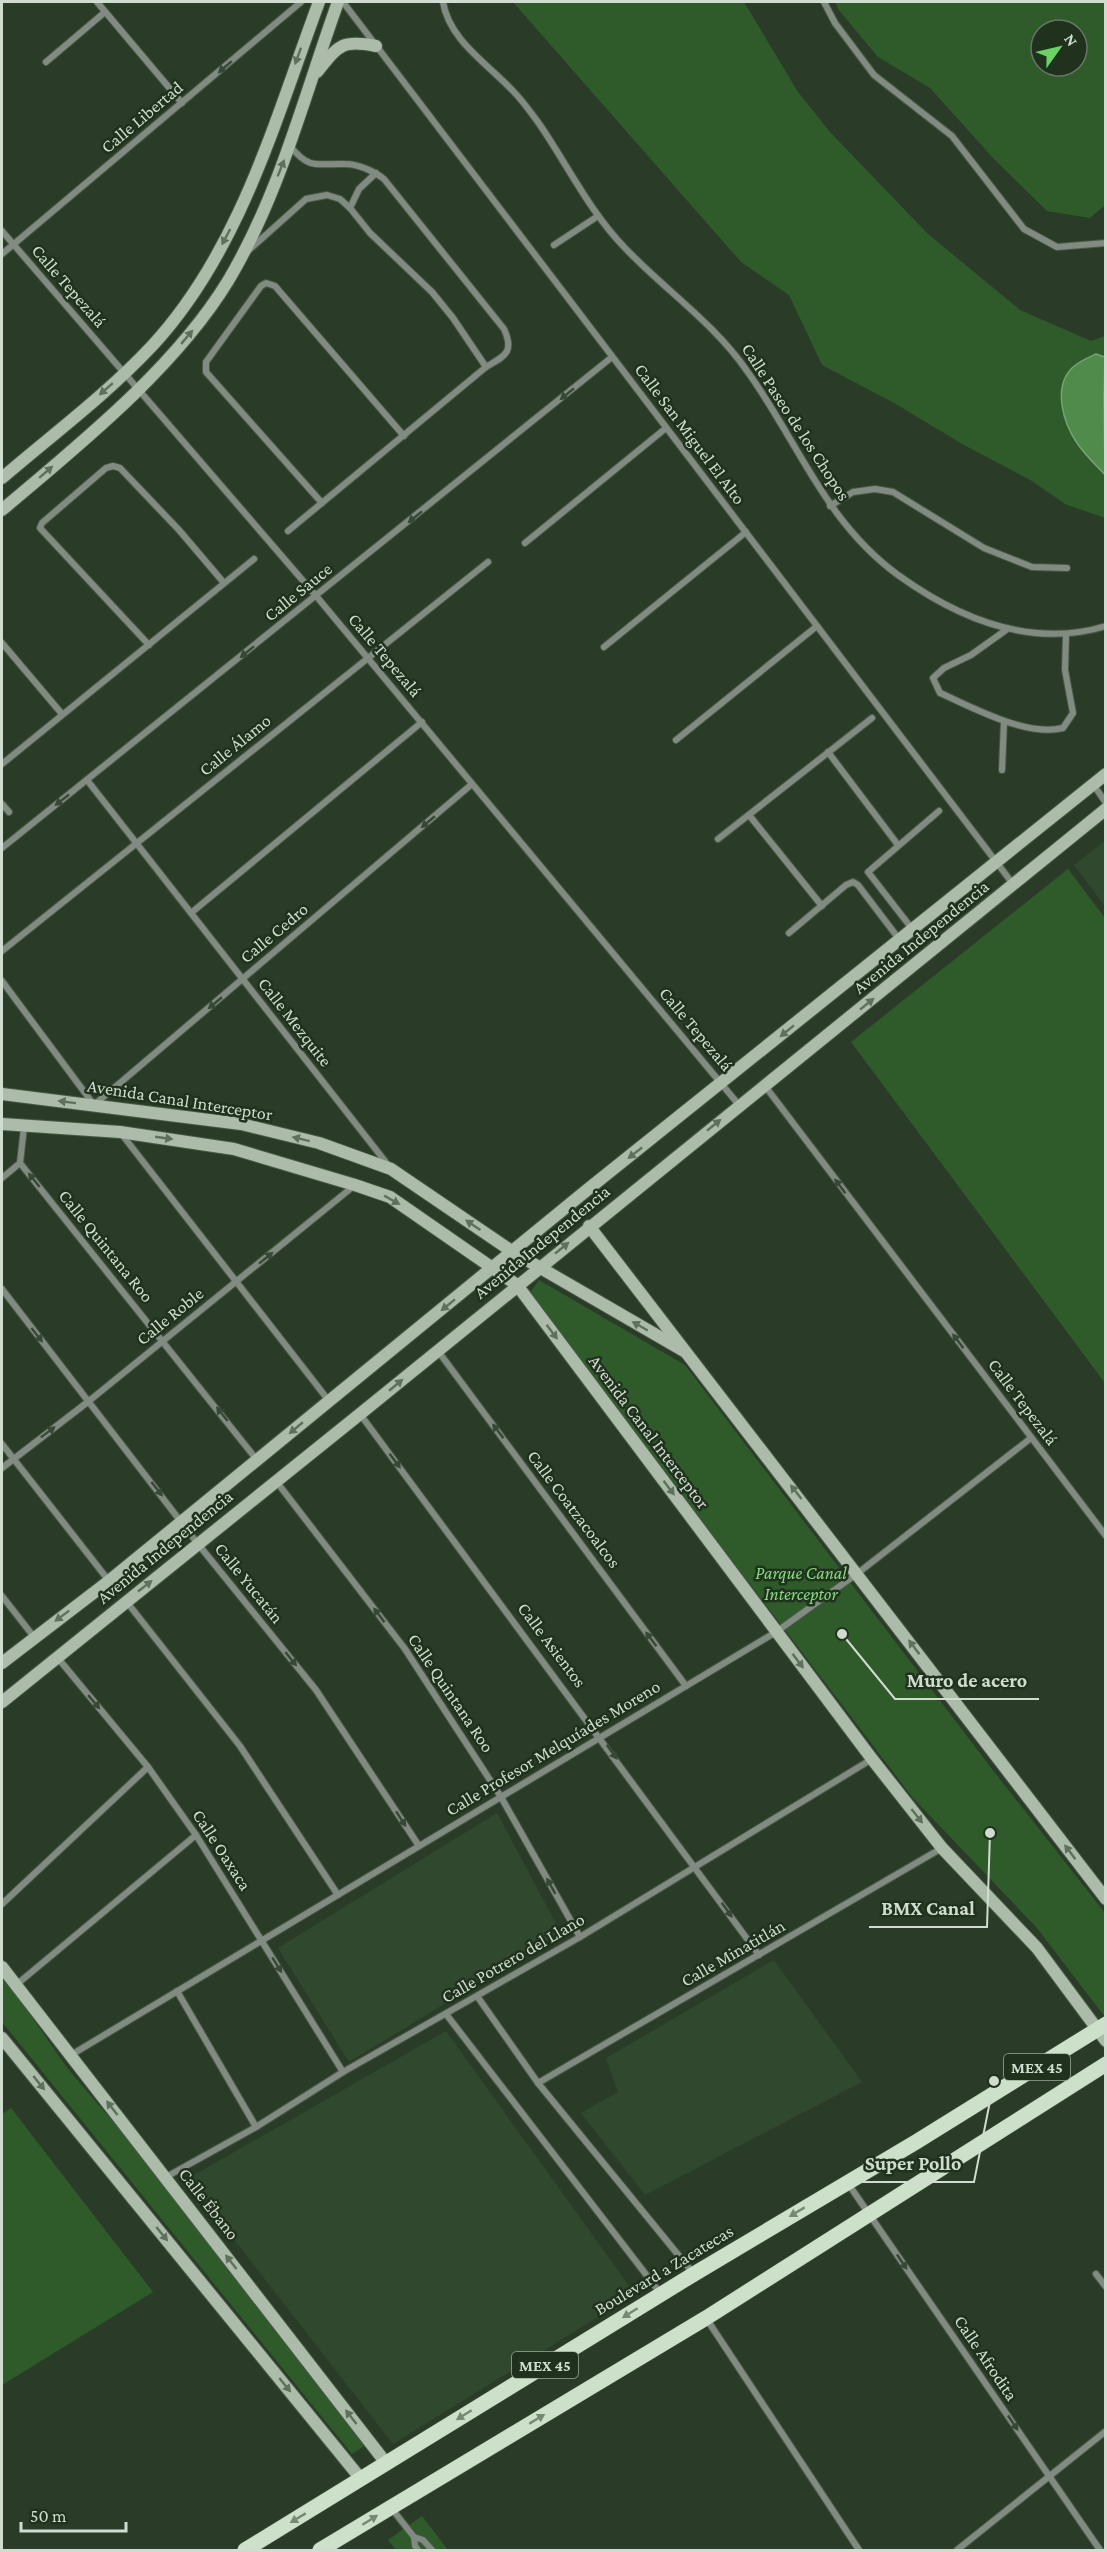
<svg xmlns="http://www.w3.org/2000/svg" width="1107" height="2552" font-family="'Crimson Pro',serif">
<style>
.built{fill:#30482e}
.green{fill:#2f5b2b;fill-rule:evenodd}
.water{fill:#508b4b;stroke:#76a373;stroke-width:1.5}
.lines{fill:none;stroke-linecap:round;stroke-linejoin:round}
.street-casing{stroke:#485946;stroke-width:8}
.secondary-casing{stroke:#485946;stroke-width:14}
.primary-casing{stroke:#485946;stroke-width:16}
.street{stroke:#828b81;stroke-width:6}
.secondary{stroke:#acbbaa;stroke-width:12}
.primary{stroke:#cde0ca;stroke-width:15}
.oneway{fill:#5f705d}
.oneway2{fill:#384837}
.oneway3{fill:#768974}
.labels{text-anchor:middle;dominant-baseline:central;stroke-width:5;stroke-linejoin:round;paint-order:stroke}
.shield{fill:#20321e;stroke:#9ba99a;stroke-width:1.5}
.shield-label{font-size:16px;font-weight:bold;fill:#d0dccf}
.street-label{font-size:18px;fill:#d0dccf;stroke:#20321e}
.park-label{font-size:18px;font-style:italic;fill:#88d981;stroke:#20321e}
.leader{fill:none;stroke:#d0dccf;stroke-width:2}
.callout-dot{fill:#d0dccf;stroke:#20321e;stroke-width:2}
.callout-label{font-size:20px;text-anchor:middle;font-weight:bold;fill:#d0dccf;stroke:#20321e;stroke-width:5;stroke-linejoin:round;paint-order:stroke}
</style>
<rect width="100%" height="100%" fill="#2a3c28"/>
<!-- built -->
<g class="built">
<polygon points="1105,841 1105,906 1074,865"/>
<polygon points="497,1813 561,1933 349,2062 278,1948"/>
<polygon points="774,1960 862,2082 645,2195 581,2113 618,2092 606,2058"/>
<polygon points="446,2031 635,2294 393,2444 187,2179"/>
</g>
<!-- green -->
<g class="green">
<polygon points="513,2 744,2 798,92 830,132 927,233 1020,310 1091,341 1105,336 1105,518 1065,504 1032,481 964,445 894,403 822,365 789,295 741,262"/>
<path d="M 835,2 L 1105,2 L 1105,205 L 1090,218 L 1047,211 L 994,159 L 930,88 L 878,57 L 838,9 ZM 1041,30 L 1077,30 L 1077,66 L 1041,66 Z"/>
<polygon points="1068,869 1105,918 1105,1383 851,1042"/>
<polygon points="539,1280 685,1365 992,1769 1105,1913 1105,2017 1037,1928 913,1798 529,1294"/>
<polygon points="2,1978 18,1997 68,2069 161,2178 366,2445 352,2454 2,2022"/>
<polygon points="11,2108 153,2292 2,2385 2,2114"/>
<polygon points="422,2516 448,2550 396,2550 388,2540"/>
</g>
<!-- water -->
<path class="water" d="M 1096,354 L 1105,357 L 1104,397 L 1105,475 C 1096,465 1085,455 1077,443 C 1064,424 1052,388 1072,368 C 1079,361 1087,358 1096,354 Z"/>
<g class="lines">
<!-- street casing -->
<g class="street-casing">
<g id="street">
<polyline points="97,2 182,103"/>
<polyline points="343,2 1013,884"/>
<path d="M 443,2 C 449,40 488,64 513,91 C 523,101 532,114 540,125 C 568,166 590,212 625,248 C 665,290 714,323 747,371 C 798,441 824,521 898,575 C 959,619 1030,649 1106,626"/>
<polyline points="824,2 835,23 874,75 952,136 1024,229 1057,247 1106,243"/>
<polyline points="46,62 105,12"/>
<polyline points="350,208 359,189 376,173"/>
<polyline points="2,231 317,597 739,1105"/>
<polyline points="554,245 598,216"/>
<polyline points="249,250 306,199 327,195 340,199 350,208 370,233 432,292 453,318 486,367"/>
<polyline points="2,254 301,2"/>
<polyline points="322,503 206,372 206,362 261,286 266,283 275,286 404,436"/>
<polyline points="830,506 853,492 875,489 893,492 984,548 1032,567 1067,568"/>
<path d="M 288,531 L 486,367 C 504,356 515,353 504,329 L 384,179 C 374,171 358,164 345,164 C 318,163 310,171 290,146"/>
<polyline points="525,543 666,428"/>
<path d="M 1006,630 L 971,655 L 944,668 L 933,678 L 940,693 C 974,708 1026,737 1063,728 L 1073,713 L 1065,670 L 1066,635"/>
<polyline points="2,643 62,714"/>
<polyline points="149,645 40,528 42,523 106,468 113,466 120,468 179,530 224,583"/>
<polyline points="604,647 746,532"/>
<polyline points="676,740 817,626"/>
<polyline points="828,752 898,845"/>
<polyline points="2,764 254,559"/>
<polyline points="1002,770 1004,721"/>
<polyline points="87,780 388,1165"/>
<polyline points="1093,784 1106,803"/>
<polyline points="2,804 9,812"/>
<polyline points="749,815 822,906"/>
<polyline points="718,839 872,718"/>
<polyline points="2,848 612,357"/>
<polyline points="191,913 422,722"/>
<polyline points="913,930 868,872 939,811"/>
<polyline points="789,933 846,885 853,882 858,885 899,939"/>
<polyline points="2,951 488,562"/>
<polyline points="2,981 94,1105 472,784"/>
<polyline points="765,1086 1106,1536"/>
<polyline points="120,1132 329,1401"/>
<polyline points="20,1163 257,1460"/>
<polyline points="2,1178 20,1163 24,1127"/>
<polyline points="2,1289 198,1544 316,1690 419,1846"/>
<polyline points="438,1351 686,1686"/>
<polyline points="360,1414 759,1955"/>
<polyline points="2,1444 109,1581"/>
<polyline points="2,1468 89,1401 355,1185"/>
<polyline points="276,1481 405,1649 501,1797 580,1937"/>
<polyline points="2,1596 34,1637"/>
<polyline points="126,1601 240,1746 338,1895"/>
<polyline points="57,1657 148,1767 196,1835 343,2072"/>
<polyline points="2,1904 148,1767"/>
<polyline points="16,1985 196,1835"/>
<polyline points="177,1991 256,2127"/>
<polyline points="477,1996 538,2083 693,2273"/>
<polyline points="446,2014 661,2294"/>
<polyline points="71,2055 776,1632 858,1573 1031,1438"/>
<polyline points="538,2083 942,1848"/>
<polyline points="166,2177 256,2127 343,2072 580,1937 872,1759"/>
<polyline points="847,2182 1100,2550"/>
<polyline points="1096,2274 1106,2287"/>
<polyline points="706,2318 859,2550"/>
<polyline points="392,2509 414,2537 415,2546 418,2550"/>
<polyline points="414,2537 423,2540 432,2550"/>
<polyline points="957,2550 1106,2431"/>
</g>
</g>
<!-- secondary casing -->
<g class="secondary-casing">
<g id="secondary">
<path d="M 317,72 C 338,46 341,39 376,46"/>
<path d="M 2,478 C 52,435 106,395 152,346 C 240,251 275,120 319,2"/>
<path d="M 2,510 C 80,444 175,368 228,281 C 280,194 304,96 338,2"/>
<polyline points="2,1094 241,1124 319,1143 391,1169 513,1252 684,1351"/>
<polyline points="2,1124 120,1132 234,1149 355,1185 390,1197 517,1285 872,1759 942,1848 1037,1948 1106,2041"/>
<polyline points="589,1226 1106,1899"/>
<polyline points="2,1663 109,1581 587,1190 1106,774"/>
<polyline points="2,1702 360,1414 1106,809"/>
<polyline points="2,1967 386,2463"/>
<polyline points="2,2038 361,2479"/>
</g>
</g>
<!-- primary casing -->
<g class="primary-casing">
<g id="primary">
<polyline points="245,2550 694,2274 916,2142 1106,2024"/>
<polyline points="320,2550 706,2318 1106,2064"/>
</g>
</g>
<!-- street -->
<use href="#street" class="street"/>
<!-- secondary -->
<use href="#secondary" class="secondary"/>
<!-- primary -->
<use href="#primary" class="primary"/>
</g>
<!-- one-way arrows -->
<defs><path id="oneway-solid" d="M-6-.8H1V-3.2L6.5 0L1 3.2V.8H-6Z" transform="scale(1.5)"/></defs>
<g class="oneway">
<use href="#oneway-solid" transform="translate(298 56) rotate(110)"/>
<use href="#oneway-solid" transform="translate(281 168) rotate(-68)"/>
<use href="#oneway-solid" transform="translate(226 237) rotate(118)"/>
<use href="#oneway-solid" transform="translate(187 337) rotate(-50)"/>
<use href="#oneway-solid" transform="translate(106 389) rotate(139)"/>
<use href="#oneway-solid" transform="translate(46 472) rotate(-41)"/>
<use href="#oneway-solid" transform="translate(867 1004) rotate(-39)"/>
<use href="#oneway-solid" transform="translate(787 1031) rotate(141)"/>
<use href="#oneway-solid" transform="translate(67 1102) rotate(-173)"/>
<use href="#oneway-solid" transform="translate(714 1125) rotate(-39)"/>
<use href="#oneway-solid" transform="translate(164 1138) rotate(8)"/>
<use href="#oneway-solid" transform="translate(301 1139) rotate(-166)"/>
<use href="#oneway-solid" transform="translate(635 1153) rotate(142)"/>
<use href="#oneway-solid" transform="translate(392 1200) rotate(29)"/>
<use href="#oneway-solid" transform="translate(473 1225) rotate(-146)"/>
<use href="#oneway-solid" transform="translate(562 1248) rotate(-39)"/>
<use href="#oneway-solid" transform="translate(448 1305) rotate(141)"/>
<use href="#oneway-solid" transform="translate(640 1326) rotate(-150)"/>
<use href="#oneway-solid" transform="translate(552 1332) rotate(53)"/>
<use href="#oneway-solid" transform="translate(396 1385) rotate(-40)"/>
<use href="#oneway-solid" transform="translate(296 1428) rotate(140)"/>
<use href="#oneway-solid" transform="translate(669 1488) rotate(53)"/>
<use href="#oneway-solid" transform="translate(796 1492) rotate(-128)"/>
<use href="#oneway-solid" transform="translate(145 1586) rotate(-38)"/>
<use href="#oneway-solid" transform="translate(62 1616) rotate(143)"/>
<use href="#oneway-solid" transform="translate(914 1647) rotate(-127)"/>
<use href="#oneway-solid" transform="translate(798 1661) rotate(53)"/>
<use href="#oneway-solid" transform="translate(917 1816) rotate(52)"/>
<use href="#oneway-solid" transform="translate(1070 1852) rotate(-127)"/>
<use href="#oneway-solid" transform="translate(39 2083) rotate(51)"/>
<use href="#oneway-solid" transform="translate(112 2108) rotate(-128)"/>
<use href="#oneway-solid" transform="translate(162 2234) rotate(51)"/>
<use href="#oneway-solid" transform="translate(231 2262) rotate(-128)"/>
<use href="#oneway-solid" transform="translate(285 2385) rotate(51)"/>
<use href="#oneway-solid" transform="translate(351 2417) rotate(-128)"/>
</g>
<g class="oneway2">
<use href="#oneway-solid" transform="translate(225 67) rotate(139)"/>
<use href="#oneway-solid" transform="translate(567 394) rotate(141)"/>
<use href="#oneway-solid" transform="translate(415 517) rotate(141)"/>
<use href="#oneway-solid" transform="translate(247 652) rotate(141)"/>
<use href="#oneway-solid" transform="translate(62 800) rotate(142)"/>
<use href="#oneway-solid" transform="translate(428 822) rotate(140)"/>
<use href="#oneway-solid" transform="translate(215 1003) rotate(140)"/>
<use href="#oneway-solid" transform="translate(34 1180) rotate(-129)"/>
<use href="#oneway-solid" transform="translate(840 1186) rotate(-127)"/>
<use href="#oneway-solid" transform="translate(266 1258) rotate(-39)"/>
<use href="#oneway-solid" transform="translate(37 1335) rotate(52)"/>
<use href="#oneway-solid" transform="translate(958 1341) rotate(-127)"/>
<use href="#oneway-solid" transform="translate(222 1414) rotate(-128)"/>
<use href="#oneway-solid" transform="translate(498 1431) rotate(-127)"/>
<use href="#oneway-solid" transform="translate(48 1432) rotate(-37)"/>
<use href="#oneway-solid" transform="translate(395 1461) rotate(53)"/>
<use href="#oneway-solid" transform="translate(157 1489) rotate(52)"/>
<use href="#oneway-solid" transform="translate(379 1615) rotate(-127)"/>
<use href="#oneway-solid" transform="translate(651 1639) rotate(-127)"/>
<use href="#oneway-solid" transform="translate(291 1659) rotate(51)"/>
<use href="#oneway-solid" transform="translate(94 1702) rotate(50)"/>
<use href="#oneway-solid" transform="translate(612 1752) rotate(54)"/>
<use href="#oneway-solid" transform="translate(401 1819) rotate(57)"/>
<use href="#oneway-solid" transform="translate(551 1886) rotate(-119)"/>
<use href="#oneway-solid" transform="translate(727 1910) rotate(54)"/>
<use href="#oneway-solid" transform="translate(277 1965) rotate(58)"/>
<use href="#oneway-solid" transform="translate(902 2262) rotate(56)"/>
<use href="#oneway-solid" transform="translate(1013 2423) rotate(56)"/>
</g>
<g class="oneway3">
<use href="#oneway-solid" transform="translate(797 2212) rotate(149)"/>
<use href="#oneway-solid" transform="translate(630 2313) rotate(148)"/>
<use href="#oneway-solid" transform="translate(464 2415) rotate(148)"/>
<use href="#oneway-solid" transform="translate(537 2419) rotate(-31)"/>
<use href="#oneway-solid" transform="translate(298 2518) rotate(149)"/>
<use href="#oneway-solid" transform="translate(370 2520) rotate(-32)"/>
</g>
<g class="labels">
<!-- shield labels -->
<g class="shield">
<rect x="1004" y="2054" width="66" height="26" rx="4.5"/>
<rect x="512" y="2352" width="66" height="26" rx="4.5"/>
</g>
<g class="shield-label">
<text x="1037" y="2067">MEX 45</text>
<text x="545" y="2365">MEX 45</text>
</g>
<!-- street labels -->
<g class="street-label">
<text transform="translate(142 117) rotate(-40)">Calle Libertad</text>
<text transform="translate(69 286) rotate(49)">Calle Tepezalá</text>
<text transform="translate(796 422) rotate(57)">Calle Paseo de los Chopos</text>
<text transform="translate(690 434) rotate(53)">Calle San Miguel El Alto</text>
<text transform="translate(298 592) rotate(-39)">Calle Sauce</text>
<text transform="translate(385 655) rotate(50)">Calle Tepezalá</text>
<text transform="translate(235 745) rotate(-39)">Calle Álamo</text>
<text transform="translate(274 933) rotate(-40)">Calle Cedro</text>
<text transform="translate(921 937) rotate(-39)">Avenida Independencia</text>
<text transform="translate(295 1022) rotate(52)">Calle Mezquite</text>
<text transform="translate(696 1029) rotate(50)">Calle Tepezalá</text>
<text transform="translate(180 1100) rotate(9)">Avenida Canal Interceptor</text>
<text transform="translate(542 1242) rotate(-39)">Avenida Independencia</text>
<text transform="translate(106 1246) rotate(51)">Calle Quintana Roo</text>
<text transform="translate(170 1316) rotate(-39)">Calle Roble</text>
<text transform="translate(1023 1402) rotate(53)">Calle Tepezalá</text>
<text transform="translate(649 1432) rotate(53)">Avenida Canal Interceptor</text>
<text transform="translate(574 1509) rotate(53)">Calle Coatzacoalcos</text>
<text transform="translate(165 1547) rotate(-39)">Avenida Independencia</text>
<text transform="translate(249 1583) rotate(51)">Calle Yucatán</text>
<text transform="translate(552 1645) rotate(53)">Calle Asientos</text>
<text transform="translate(451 1693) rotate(56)">Calle Quintana Roo</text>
<text transform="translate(553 1748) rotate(-31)">Calle Profesor Melquíades Moreno</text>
<text transform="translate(222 1850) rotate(57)">Calle Oaxaca</text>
<text transform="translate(733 1953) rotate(-30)">Calle Minatitlán</text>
<text transform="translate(513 1958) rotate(-30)">Calle Potrero del Llano</text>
<text transform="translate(209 2204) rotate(52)">Calle Ébano</text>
<text transform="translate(664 2270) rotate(-31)">Boulevard a Zacatecas</text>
<text transform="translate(986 2358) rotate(56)">Calle Afrodita</text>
</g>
<!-- park labels -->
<g class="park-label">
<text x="801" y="1573">Parque Canal<tspan x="801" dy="21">Interceptor</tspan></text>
</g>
</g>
<!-- callouts -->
<path class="leader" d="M842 1634L895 1699H1039M990 1833L987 1927H869M994 2081L974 2182H853"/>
<g class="callout-dot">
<circle cx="842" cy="1634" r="6"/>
<circle cx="990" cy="1833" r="6"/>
<circle cx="994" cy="2081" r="6"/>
</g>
<g class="callout-label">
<text x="967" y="1687">Muro de acero</text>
<text x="928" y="1915">BMX Canal</text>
<text x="913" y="2170">Super Pollo</text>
</g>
<!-- border -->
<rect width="1107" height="2552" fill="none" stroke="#d0dccf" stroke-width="6"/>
<!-- north arrow -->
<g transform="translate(1059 48) rotate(56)"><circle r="28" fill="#20321e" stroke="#667665" stroke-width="1.5"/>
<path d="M0-4.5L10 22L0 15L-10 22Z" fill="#6ad363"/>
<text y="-9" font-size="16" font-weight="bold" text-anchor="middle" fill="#d0dccf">N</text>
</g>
<!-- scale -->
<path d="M21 2522v9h105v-9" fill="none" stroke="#d0dccf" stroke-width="3"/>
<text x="30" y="2522" font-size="18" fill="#d0dccf" stroke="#20321e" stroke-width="4.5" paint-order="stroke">50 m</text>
</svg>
